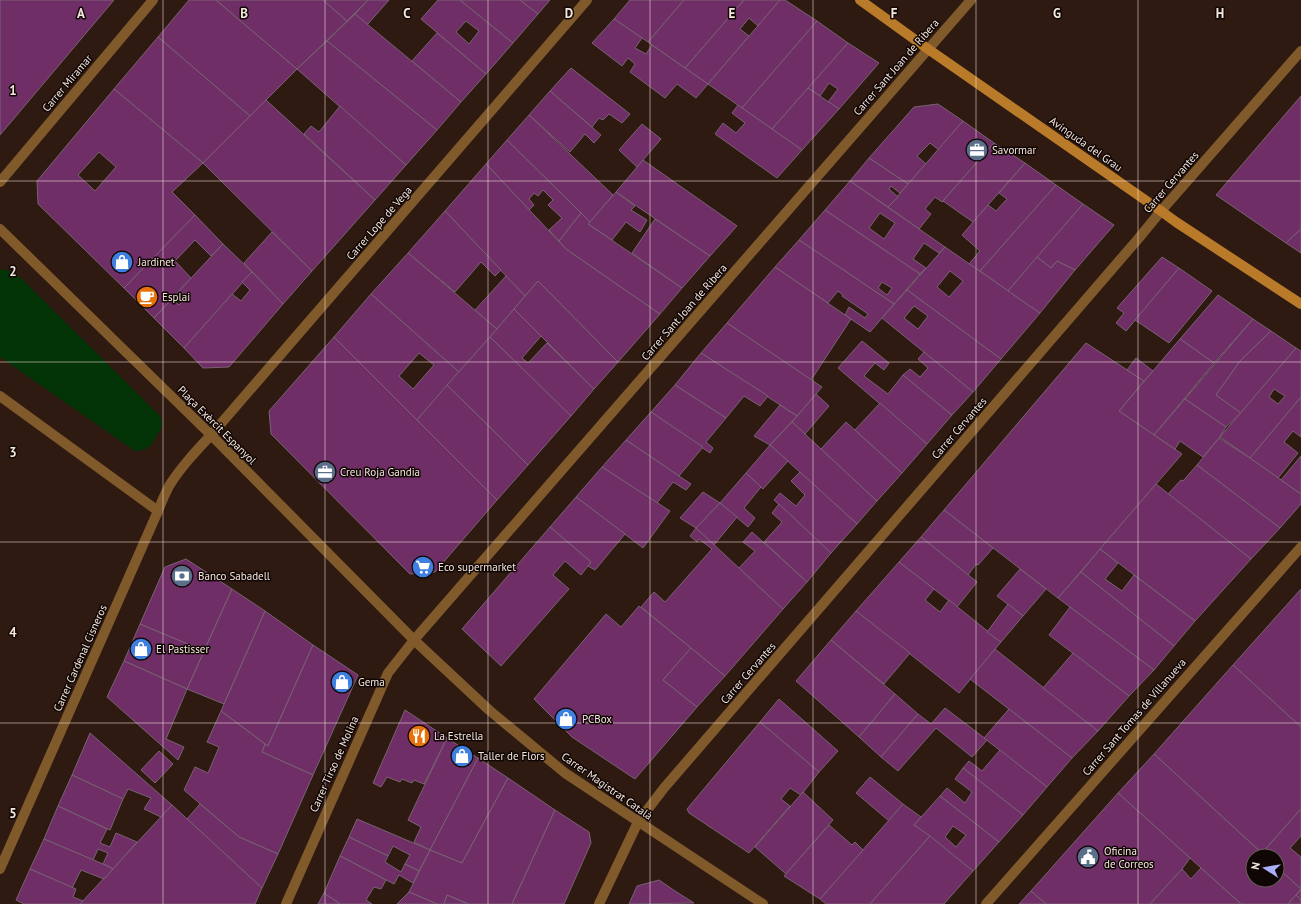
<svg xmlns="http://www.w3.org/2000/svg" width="1301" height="904" font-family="'PT Sans',sans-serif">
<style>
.green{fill:#023407}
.building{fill:#702e66;stroke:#786273;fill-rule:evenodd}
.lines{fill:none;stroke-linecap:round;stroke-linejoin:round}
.street{stroke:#815a2c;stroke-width:10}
.secondary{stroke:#b97b29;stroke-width:10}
.grid{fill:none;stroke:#f5e6e0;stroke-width:1;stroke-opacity:0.55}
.labels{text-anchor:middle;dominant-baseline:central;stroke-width:3;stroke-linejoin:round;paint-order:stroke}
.street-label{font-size:11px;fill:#f5e6e0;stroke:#100704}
.poi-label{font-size:11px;fill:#f5e6e0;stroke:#100704;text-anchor:start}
.grid-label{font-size:13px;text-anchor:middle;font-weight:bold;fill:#f5e6e0;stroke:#100704;stroke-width:3;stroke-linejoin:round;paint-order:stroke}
</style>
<rect width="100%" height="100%" fill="#2f1a11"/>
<!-- green -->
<polygon class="green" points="0,269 10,271 22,279 161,417 162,426 152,444 144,450 135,451 0,357"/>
<!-- building -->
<g class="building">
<polygon points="0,0 114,0 0,135"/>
<polygon points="189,0 216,0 297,69 250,116 158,37"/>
<polygon points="216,0 323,0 347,21 297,69"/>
<polygon points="323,0 368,0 347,21"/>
<polygon points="368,0 389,0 367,25 355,14"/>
<path d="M 438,0 L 460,0 L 513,43 L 486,74 L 421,19 ZM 466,21 L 479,31 L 469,44 L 456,32 Z"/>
<polygon points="460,0 520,0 538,14 513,43"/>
<polygon points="520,0 550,0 538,14"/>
<polygon points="630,0 684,0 648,42 614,19"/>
<polygon points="684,0 744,0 685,68 648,42"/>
<polygon points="744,0 780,0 758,26 749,18 740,29 749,36 708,84 685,68"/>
<polygon points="780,0 785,0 817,21 742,108 708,84"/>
<polygon points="355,14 461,102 437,130 327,41"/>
<polygon points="614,19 642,38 635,48 646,54 652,45 708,84 696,98 677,84 665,98 630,72 635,64 628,58 622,66 592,43"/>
<polygon points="817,21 848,43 772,129 742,108"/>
<polygon points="437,33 486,74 461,102 412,61"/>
<polygon points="158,37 250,116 203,163 114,89"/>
<polygon points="327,41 437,130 406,165 297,69"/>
<polygon points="848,43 879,63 839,109 828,102 838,89 829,83 820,96 808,88"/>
<polygon points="571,68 630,114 622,123 609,114 603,120 599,118 592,127 550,91"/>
<polygon points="808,88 839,109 802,150 772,129"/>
<path d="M 114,89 L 203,163 L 172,192 L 195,215 L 124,288 L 38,204 L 37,181 ZM 99,152 L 116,167 L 95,191 L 78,175 Z"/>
<polygon points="550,91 601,135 594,143 585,134 570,152 529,115"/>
<polygon points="1301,96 1301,229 1286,243 1216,195"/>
<polygon points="266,100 375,200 312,271 203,163"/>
<polygon points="938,104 963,121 939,150 930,143 917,156 926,164 908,184 869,158 914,107"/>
<polygon points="738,105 802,150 777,178 715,134 723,123 736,133 745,123 732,113"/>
<polygon points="340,106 406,165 375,200 304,134 311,126 319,132"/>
<polygon points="529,115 613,195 590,222 507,140"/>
<polygon points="963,121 994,143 942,202 935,197 925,209 931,214 919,229 888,207"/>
<polygon points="642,124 661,139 637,167 619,150"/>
<polygon points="507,140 581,213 559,241 549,230 562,218 548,205 553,200 543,190 538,196 534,193 529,199 534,205 529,210 486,164"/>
<polygon points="994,143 1025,163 973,222 943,201"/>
<polygon points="869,158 908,184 900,193 891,186 889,189 898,197 888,207 850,181"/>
<polygon points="643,160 737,226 710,256 616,192"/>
<polygon points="1025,163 1056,185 980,271 969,264 980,251 962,235 988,205 996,211 1007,199 999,193"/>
<polygon points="486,164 566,249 660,314 618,362 538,281 525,296 445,211"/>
<path d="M 850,181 L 945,247 L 939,253 L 924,243 L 913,259 L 926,268 L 920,274 L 825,210 ZM 880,213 L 895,223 L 884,239 L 869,228 Z"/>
<polygon points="1056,185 1083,204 1008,291 980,271"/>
<polygon points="616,192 635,206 631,210 647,220 640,232 626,222 612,240 588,224"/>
<polygon points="1083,204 1114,225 1075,270 1057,261 1051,268 1037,257"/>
<path d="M 825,210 L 920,274 L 894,304 L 799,240 ZM 882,282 L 892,288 L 887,295 L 878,288 Z"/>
<polygon points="445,211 501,270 495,276 481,262 455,292 408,253"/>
<polygon points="581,213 590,222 588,224 682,288 660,314 566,249 559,241"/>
<polygon points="195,215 223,244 211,256 195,240 175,261 191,278 154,318 124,288"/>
<polygon points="655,219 710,256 682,288 632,253"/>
<polygon points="1301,229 1301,253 1286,243"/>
<polygon points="272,232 312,271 283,304 244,263"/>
<polygon points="799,240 894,304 870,332 845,315 849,307 865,318 868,314 842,296 843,295 838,291 828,303 775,267"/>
<polygon points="223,244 252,272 184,348 154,318 172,299 179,305 185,298 179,291"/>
<path d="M 945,247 L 1040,313 L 1001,359 L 907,290 ZM 950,271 L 963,281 L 949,297 L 937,287 Z"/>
<polygon points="408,253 497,329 459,372 371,294"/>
<polygon points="1037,257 1051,268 1057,261 1075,270 1040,313 1008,291"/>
<polygon points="1162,257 1179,268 1126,331 1116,323 1124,313 1117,308"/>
<polygon points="775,267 851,319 811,380 727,323"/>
<polygon points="1179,268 1212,291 1169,343 1135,320"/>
<polygon points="252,272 283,304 229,367 203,368 184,348 232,294 241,301 250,290 242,282"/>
<polygon points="506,276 525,296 497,329 475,310"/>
<polygon points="538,281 618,362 594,389 514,309"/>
<path d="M 907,290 L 1001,359 L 973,392 L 882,318 ZM 914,306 L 928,316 L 918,329 L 904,318 Z"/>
<path d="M 371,294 L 459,372 L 417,420 L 334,337 ZM 419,353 L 434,365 L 413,389 L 399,376 Z"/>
<polygon points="1218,295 1253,319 1214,363 1180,339"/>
<polygon points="514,309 541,336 522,358 528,363 547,343 594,389 571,416 490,337"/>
<polygon points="1253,319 1271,331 1240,361 1216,395 1241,413 1226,427 1185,399"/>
<polygon points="727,323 822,387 797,416 701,353"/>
<polygon points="1271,331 1296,348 1241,413 1216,395 1240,361"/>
<polygon points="334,337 497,500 435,572 410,574 271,434 269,411"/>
<polygon points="490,337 571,416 528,465 447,385"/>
<polygon points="1180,339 1214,363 1154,435 1119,411"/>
<polygon points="862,341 889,363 884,370 875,363 864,376 888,394 903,375 952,415 927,444 838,368"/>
<polygon points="1086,343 1144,381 1119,411 1182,454 1058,598 944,510"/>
<path d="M 1296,348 L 1301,351 L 1301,397 L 1250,458 L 1220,437 ZM 1274,389 L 1285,396 L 1278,404 L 1269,397 Z"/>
<polygon points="924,352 973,392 952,415 903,375 910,369 920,377 928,368 918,359"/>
<polygon points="701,353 768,396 760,406 744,396 726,418 675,385"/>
<polygon points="1136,358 1153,371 1144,381 1127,370"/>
<polygon points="447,385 528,465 497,500 417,420"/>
<polygon points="675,385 726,418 706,442 713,448 710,453 651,412"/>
<polygon points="816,394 829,406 805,434 792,422"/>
<polygon points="1301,397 1301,437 1293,431 1284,442 1298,453 1278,478 1250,458"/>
<polygon points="1185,399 1226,427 1219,438 1203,457 1180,441 1175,449 1154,435"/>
<polygon points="880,403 927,444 902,473 855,430"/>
<polygon points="780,405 797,416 770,445 754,436"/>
<polygon points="651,412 703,447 679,476 626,440"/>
<polygon points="792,422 877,501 857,524 770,445"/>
<polygon points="846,422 902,473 877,501 821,449"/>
<polygon points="1219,438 1250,458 1301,494 1301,504 1280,528 1197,465"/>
<polygon points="626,440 679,476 691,484 686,490 673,482 657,503 602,467"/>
<polygon points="770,445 788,461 763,489 746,473"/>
<polygon points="1301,456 1301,494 1281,480"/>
<polygon points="1197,465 1280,528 1251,559 1168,494 1181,480 1183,481"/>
<polygon points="602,467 670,511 643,548 576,497"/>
<polygon points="800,472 857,524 831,553 774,500 780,493 796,506 805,495 791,481"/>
<polygon points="746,473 761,487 744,508 755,518 748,527 720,503"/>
<polygon points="1156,484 1251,559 1195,621 1100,549"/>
<polygon points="703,492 720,503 696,528 680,518"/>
<polygon points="576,497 625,534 595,570 588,566 591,562 550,527"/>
<polygon points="720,503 737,517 714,545 696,528"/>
<polygon points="779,504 831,553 807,582 764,542 782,522 772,513"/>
<polygon points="944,510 993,548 978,565 976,564 968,575 921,537"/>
<polygon points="550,527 591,562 581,575 565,561 553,575 569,589 501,666 462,629"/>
<polygon points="696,528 783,609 725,676 641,607 654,592 665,602 712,549 699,539 697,542 690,536"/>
<polygon points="752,532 807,582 783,609 739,568 755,551 743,542"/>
<polygon points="921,537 977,582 957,607 899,562"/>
<polygon points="1100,549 1118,563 1105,579 1122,591 1134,575 1195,621 1174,646 1081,572"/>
<polygon points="186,559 232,589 204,651 140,624 165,567"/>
<polygon points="899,562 934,589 925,600 940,612 949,600 1001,642 959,693 856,611"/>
<polygon points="1020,569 1046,589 1023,616 997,596"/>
<polygon points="1081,572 1174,646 1154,670 1058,598"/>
<polygon points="232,589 265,611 224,704 187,689"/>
<polygon points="1301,589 1301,727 1233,665"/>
<polygon points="1008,604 1023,616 1001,642 987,632"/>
<polygon points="639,606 691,648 663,680 697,707 635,779 572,737 534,699 606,614 621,627"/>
<polygon points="1070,607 1154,670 1129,696 1049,635"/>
<polygon points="265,611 313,645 268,746 221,711"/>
<polygon points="856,611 910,653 884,684 831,640"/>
<polygon points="140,624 204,651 187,689 124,661"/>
<polygon points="831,640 895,694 859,737 796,681"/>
<polygon points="313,645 358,675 313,775 262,752 265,744 268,746"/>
<polygon points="691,648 725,676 697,707 663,680"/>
<polygon points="995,649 1098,731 1072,758 970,679"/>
<polygon points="1073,653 1129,696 1098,731 1043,688"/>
<polygon points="124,661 187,689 166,739 184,747 178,760 107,697"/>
<polygon points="1233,665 1301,727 1301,809 1262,853 1154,754"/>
<polygon points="895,694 918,714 881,757 859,737"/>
<polygon points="779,699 838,751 819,772 760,722"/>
<polygon points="945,708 987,740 972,757 936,728 898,771 881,757 918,714 931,724"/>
<polygon points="1009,709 1072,758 1047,787 984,738"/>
<polygon points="405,710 447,738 424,784 414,780 412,783 402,779 400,782 387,777 381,787 373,783"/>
<polygon points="221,711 265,744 262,752 313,775 278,854 239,837 184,790 195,767 208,773 219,747 207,742"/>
<polygon points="760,722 819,772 801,795 790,788 781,799 790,806 749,853 689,813 687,809"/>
<polygon points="90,733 172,805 161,817 144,809 151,798 128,789 123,799 72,775"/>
<polygon points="447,738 478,758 430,850 414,842 421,827 408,820"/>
<polygon points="1000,750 1047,787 1023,815 963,768 969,761 982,771"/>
<polygon points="159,751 173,764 155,783 141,770"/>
<polygon points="1154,754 1265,856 1253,856 1253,880 1277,880 1277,867 1301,889 1288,904 1241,904 1118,793"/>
<polygon points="478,758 508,778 462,863 430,850"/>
<polygon points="963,768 1023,815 999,842 940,796 947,788 965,803 972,792 955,779"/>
<polygon points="72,775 123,799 110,830 58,806"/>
<polygon points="870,777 903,804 889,821 856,793"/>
<polygon points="508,778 555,810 512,904 469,904 447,895 444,904 437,904 409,892 430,850 462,863"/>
<polygon points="803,792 833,820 786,874 755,847"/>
<polygon points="1118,793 1190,858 1182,869 1150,904 1046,904 1031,891"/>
<path d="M 940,796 L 999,842 L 973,871 L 914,825 ZM 953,826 L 966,835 L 956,847 L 945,837 Z"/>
<polygon points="200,804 239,837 278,854 262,888 187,819"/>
<polygon points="903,804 921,817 914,825 930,836 870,904 826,904 820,899"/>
<polygon points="172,805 262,888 255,904 80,904"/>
<polygon points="58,806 107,829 100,843 110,847 116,833 137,842 113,869 103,864 108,853 98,849 93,860 44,839"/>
<polygon points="1301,809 1301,836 1290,848 1301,857 1301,889 1277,867 1277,856 1265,856 1262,853"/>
<polygon points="555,810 589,832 591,843 564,904 512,904"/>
<polygon points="357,819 430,850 419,871 405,864 410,855 393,846 388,856 349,837"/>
<polygon points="829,825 852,845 855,842 863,850 820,899 784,876"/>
<polygon points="930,836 973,871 944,904 870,904"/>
<polygon points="349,837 388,856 385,862 401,872 405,864 419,871 413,883 399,875 394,884 340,856"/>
<polygon points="44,839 103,864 113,869 104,879 81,870 72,888 30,869"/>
<polygon points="340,856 386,880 381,889 374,887 366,900 372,904 340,904 324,893"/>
<polygon points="1201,868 1241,904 1150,904 1182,869 1191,879"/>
<polygon points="30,869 76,889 73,897 83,901 80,904 24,904 16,900"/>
<polygon points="659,880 675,891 694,903 629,904 637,886"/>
<polygon points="1301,890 1301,900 1296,895"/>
<polygon points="1031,891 1046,904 1019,904"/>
<polygon points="409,892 437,904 397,904"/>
<polygon points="324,893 340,904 318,904"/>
<polygon points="447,895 468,904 444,904"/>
<polygon points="1296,895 1301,900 1301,904 1288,904"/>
</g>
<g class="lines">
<!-- street -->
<g class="street">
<polyline points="0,182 153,0"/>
<polyline points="0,229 211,435 414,640 489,710 565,773 763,904"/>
<polyline points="0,396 158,511"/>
<path d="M 0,869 L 158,511 C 161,503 165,494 169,486 C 181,467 196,451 211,435 L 587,0"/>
<polyline points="286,904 388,673 414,640 971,0"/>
<polyline points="599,904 638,822 664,788 1138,239 1161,211 1301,51"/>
<polyline points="986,904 1301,547"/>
</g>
<!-- secondary -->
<polyline class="secondary" points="860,0 928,49 1161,211 1176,222 1301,304"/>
</g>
<!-- grid -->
<path class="grid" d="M 163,0 L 163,904M 325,0 L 325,904M 488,0 L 488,904M 650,0 L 650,904M 813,0 L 813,904M 976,0 L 976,904M 1138,0 L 1138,904M 0,181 L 1301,181M 0,362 L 1301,362M 0,542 L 1301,542M 0,723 L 1301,723"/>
<!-- icons -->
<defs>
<g id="office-disc" transform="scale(1.15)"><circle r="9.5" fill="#5c6f8a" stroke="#100704"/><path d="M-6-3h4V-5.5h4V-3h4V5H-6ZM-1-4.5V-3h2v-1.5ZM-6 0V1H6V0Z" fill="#fff"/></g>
<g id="shop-disc" transform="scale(1.15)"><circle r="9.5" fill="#3f7fe0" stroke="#100704"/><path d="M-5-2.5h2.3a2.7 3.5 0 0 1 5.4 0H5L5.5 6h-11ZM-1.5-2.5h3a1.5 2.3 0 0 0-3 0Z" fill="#fff"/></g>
<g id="cafe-disc" transform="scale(1.15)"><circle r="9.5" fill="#e8710a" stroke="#100704"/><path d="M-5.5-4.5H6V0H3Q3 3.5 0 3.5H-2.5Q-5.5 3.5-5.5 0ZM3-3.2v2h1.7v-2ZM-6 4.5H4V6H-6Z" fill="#fff"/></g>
<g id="supermarket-disc" transform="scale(1.15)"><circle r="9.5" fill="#3f7fe0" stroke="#100704"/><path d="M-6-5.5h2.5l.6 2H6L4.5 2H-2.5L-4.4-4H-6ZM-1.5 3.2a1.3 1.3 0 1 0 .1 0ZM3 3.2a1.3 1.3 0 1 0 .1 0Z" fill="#fff"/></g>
<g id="bank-disc" transform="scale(1.15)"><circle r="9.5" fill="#5c6f8a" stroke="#100704"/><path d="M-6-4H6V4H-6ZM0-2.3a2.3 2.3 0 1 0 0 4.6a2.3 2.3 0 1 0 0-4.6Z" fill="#fff"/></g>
<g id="restaurant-disc" transform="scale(1.15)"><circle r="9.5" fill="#e8710a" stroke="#100704"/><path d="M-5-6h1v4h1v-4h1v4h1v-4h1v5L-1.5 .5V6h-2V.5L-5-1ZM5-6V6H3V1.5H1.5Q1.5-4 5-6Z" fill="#fff"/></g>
<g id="civic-disc" transform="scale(1.15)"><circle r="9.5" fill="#5c6f8a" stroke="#100704"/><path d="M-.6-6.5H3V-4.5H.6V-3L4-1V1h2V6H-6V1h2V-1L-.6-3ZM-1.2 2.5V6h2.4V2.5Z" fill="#fff"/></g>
</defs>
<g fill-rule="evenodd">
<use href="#office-disc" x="977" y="150"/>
<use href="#shop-disc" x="122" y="262"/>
<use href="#cafe-disc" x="147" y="297"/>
<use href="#office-disc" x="325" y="472"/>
<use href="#supermarket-disc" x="423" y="567"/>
<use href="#bank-disc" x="182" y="576"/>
<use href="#shop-disc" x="141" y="649"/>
<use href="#shop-disc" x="342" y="682"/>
<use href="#shop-disc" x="566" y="719"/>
<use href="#restaurant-disc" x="419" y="736"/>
<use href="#shop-disc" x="462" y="756"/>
<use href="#civic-disc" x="1088" y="857"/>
</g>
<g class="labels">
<!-- street labels -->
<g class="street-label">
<text transform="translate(896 67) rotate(-49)">Carrer Sant Joan de Ribera</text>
<text transform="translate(67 83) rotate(-50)">Carrer Miramar</text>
<text transform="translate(1086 144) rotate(35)">Avinguda del Grau</text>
<text transform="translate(1171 182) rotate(-49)">Carrer Cervantes</text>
<text transform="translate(379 223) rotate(-49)">Carrer Lope de Vega</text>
<text transform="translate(684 312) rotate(-49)">Carrer Sant Joan de Ribera</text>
<text transform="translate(217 425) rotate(45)">Plaça Exèrcit Espanyol</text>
<text transform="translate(959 428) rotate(-49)">Carrer Cervantes</text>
<text transform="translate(80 658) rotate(-66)">Carrer Cardenal Cisneros</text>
<text transform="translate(748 673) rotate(-49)">Carrer Cervantes</text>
<text transform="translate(1134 717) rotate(-49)">Carrer Sant Tomas de Villanueva</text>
<text transform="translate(334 764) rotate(-66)">Carrer Tirso de Molina</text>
<text transform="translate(607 786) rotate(35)">Carrer Magistrat Català</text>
</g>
<!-- poi labels -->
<g class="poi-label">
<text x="992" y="150">Savormar</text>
<text x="138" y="262">Jardinet</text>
<text x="162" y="297">Esplai</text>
<text x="340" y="472">Creu Roja Gandia</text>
<text x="438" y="567">Eco supermarket</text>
<text x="198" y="576">Banco Sabadell</text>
<text x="156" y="649">El Pastisser</text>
<text x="358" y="682">Gema</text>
<text x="582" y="719">PCBox</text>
<text x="434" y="736">La Estrella</text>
<text x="478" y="756">Taller de Flors</text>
<text x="1104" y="851">Oficina<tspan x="1104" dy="13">de Correos</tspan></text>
</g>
</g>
<g class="grid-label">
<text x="81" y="18">A</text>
<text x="244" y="18">B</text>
<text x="407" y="18">C</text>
<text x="569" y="18">D</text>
<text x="732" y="18">E</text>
<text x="894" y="18">F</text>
<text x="1057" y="18">G</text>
<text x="1220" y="18">H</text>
<text x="13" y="95">1</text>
<text x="13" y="276">2</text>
<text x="13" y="457">3</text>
<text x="13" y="637">4</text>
<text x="13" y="818">5</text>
</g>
<!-- north arrow -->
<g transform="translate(1265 868) rotate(282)"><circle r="19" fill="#100704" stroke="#6c605c"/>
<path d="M0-3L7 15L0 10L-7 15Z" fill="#abaffb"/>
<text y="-6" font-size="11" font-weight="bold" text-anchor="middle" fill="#f5e6e0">N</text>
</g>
</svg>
